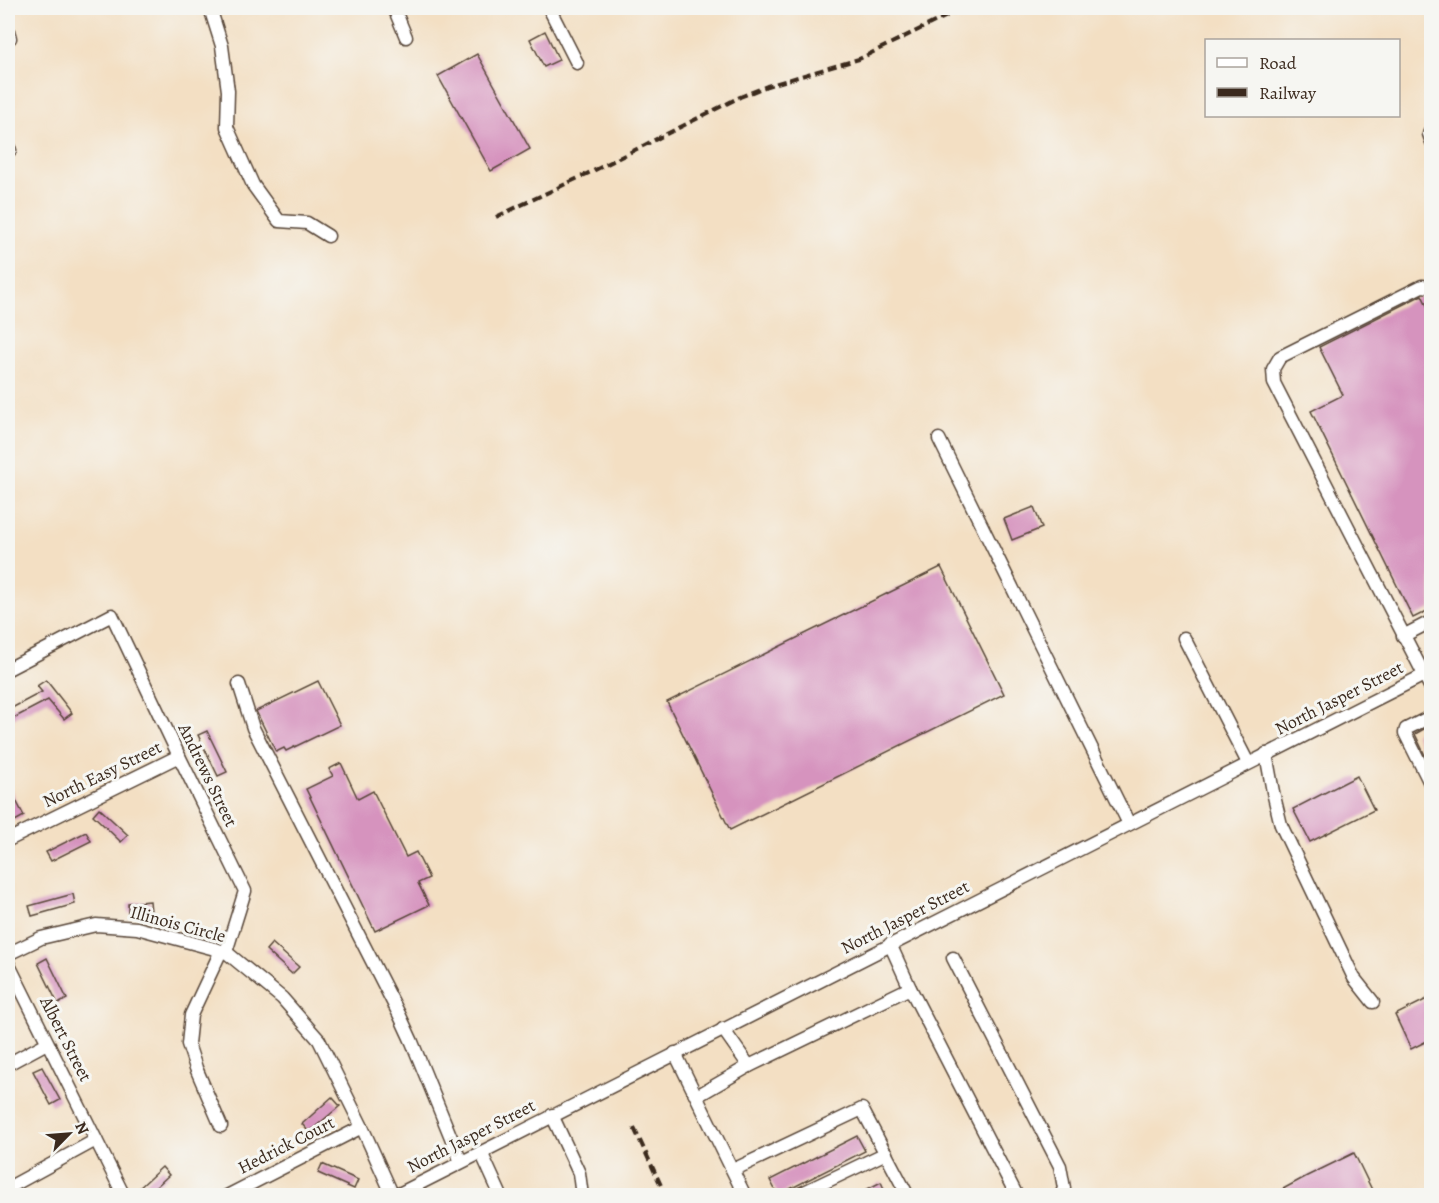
<svg xmlns="http://www.w3.org/2000/svg" width="1439" height="1203" font-family="Alegreya,serif">
<style>
.building{fill:#d693be}
.lines{fill:none;stroke-linecap:round;stroke-linejoin:round}
.minor-casing{stroke:#574537;stroke-width:15}
.minor{stroke:#fff;stroke-width:12}
.rail{stroke:#3b2a1e;stroke-width:4;stroke-dasharray:9 4.5;stroke-linecap:butt}
.labels{text-anchor:middle;dominant-baseline:central;stroke-width:6;stroke-linejoin:round;paint-order:stroke}
.street-label{font-size:18px;fill:#3b2a1e;stroke:#f6f6f2}
</style>
<rect width="100%" height="100%" fill="#f6f6f2"/>
<filter id="ink" filterUnits="userSpaceOnUse"><feTurbulence type="fractalNoise" baseFrequency=".0167" numOctaves="2"/><feDisplacementMap in="SourceGraphic" scale="12" xChannelSelector="R" yChannelSelector="G"/><feConvolveMatrix kernelMatrix="1 2 1 2 8 2 1 2 1" color-interpolation-filters="sRGB"/></filter>
<filter id="wash" filterUnits="userSpaceOnUse"><feTurbulence type="fractalNoise" baseFrequency=".008" numOctaves="4" result="noise"/><feDisplacementMap in="SourceGraphic" scale="24" xChannelSelector="R" yChannelSelector="G"/><feGaussianBlur stdDeviation="1.35" result="paint"/><feColorMatrix in="noise" values="0 0 0 0 0 0 0 0 0 0 0 0 0 0 0 0 0 1.4 0 .05"/><feComposite in="paint" operator="in"/></filter>
<g filter="url(#wash)">
<rect width="100%" height="100%" fill="#f3dfc3"/>
<g id="blocks">
<!-- building -->
<g class="building">
<polygon points="545,31 559,60 544,67 530,39"/>
<polygon points="477,54 530,149 491,171 438,76"/>
<polygon points="1422,295 1431,314 1431,609 1413,618 1311,411 1343,395 1319,347"/>
<polygon points="1034,507 1042,528 1012,540 1004,519"/>
<polygon points="941,567 1004,694 730,830 667,702"/>
<polygon points="46,680 72,713 64,719 48,700 8,721 8,710 42,692 37,686"/>
<polygon points="318,681 340,725 286,751 284,748 276,752 256,711"/>
<polygon points="1431,725 1431,768 1415,734"/>
<polygon points="207,731 227,772 218,776 198,735"/>
<polygon points="341,763 358,799 373,791 406,857 416,852 429,878 418,883 429,905 375,931 306,789 333,776 329,769"/>
<polygon points="1357,776 1374,810 1310,842 1293,809"/>
<polygon points="8,785 24,816 15,821 8,806"/>
<polygon points="99,808 128,835 121,842 93,815"/>
<polygon points="86,832 91,841 51,861 46,852"/>
<polygon points="73,894 75,904 32,916 29,906"/>
<polygon points="150,901 151,912 128,913 128,903"/>
<polygon points="272,943 299,967 292,974 266,950"/>
<polygon points="47,958 67,999 58,1004 38,963"/>
<polygon points="1431,997 1431,1039 1411,1049 1395,1015"/>
<polygon points="42,1067 60,1100 51,1105 33,1071"/>
<polygon points="332,1097 340,1106 309,1132 302,1124"/>
<polygon points="857,1136 865,1151 778,1195 770,1180"/>
<polygon points="1354,1153 1375,1196 1270,1196 1307,1176"/>
<polygon points="322,1164 358,1180 354,1189 318,1173"/>
<polygon points="162,1167 169,1175 146,1196 142,1196 137,1190"/>
<polygon points="881,1182 887,1196 854,1196"/>
</g>
</g>
</g>
<g filter="url(#ink)">
<use href="#blocks" fill-opacity="0" stroke="#574537" stroke-width="1.5"/>
<g class="lines">
<!-- minor casing -->
<g class="minor-casing">
<g id="minor">
<polyline points="210,8 222,46 228,91 227,127 253,185 279,221 307,223 328,236"/>
<polyline points="394,8 406,37"/>
<polyline points="549,8 577,63"/>
<polyline points="8,31 10,38 8,39"/>
<polyline points="1432,128 1429,134 1432,142"/>
<polyline points="8,146 10,150 8,151"/>
<polyline points="1432,287 1422,286 1280,357 1273,369 1274,383 1432,690"/>
<polyline points="939,439 1129,824"/>
<polyline points="1403,636 1432,621"/>
<polyline points="1184,638 1248,763"/>
<polyline points="8,669 112,615 179,756 245,891 226,952"/>
<polyline points="239,684 253,728 400,1016 412,1042 461,1162"/>
<polyline points="1432,716 1406,729 1405,733 1432,787"/>
<polyline points="1266,754 1273,792 1281,825 1354,978 1373,1002"/>
<polyline points="8,840 179,756"/>
<polyline points="890,944 910,988 1017,1196"/>
<polyline points="221,951 191,1015 188,1044 196,1068 221,1126"/>
<polyline points="8,954 41,938 96,925 137,928 226,952 282,998 319,1040 362,1127 393,1196"/>
<polyline points="953,958 1060,1166 1064,1188 1061,1196"/>
<polyline points="8,963 124,1196"/>
<polyline points="723,1029 749,1066 910,988"/>
<polyline points="675,1053 745,1196"/>
<polyline points="8,1064 47,1043"/>
<polyline points="697,1096 749,1066"/>
<polyline points="552,1115 579,1173 582,1196"/>
<polyline points="481,1152 501,1196"/>
<polyline points="733,1170 862,1109 908,1196"/>
<polyline points="8,1188 96,1140"/>
<polyline points="227,1196 362,1127"/>
<polyline points="395,1196 1432,671"/>
<polyline points="796,1196 886,1153"/>
</g>
</g>
<!-- minor -->
<use href="#minor" class="minor"/>
<!-- rail -->
<g class="rail">
<polyline points="496,217 593,171 740,97 767,86 859,59 963,8"/>
<polyline points="634,1128 666,1196"/>
</g>
</g>
</g>
<g class="labels">
<!-- street labels -->
<g class="street-label">
<text transform="translate(1339 698) rotate(-27)">North Jasper Street</text>
<text transform="translate(102 774) rotate(-26)">North Easy Street</text>
<text transform="translate(208 775) rotate(64)">Andrews Street</text>
<text transform="translate(905 917) rotate(-27)">North Jasper Street</text>
<text transform="translate(178 924) rotate(15)">Illinois Circle</text>
<text transform="translate(66 1039) rotate(63)">Albert Street</text>
<text transform="translate(471 1136) rotate(-27)">North Jasper Street</text>
<text transform="translate(286 1145) rotate(-27)">Hedrick Court</text>
</g>
</g>
<!-- margin -->
<rect width="1439" height="1203" fill="none" stroke="#f6f6f2" stroke-width="30"/>
<!-- legend -->
<rect x="1205" y="39" width="195" height="78" fill="#f6f6f2" stroke="#aba49d" stroke-width="1.5"/>
<rect x="1217" y="58" width="30" height="9" fill="#ffffff" stroke="#aba49d" stroke-width="1.5"/>
<text x="1259" y="69" font-size="18" fill="#3b2a1e">Road</text>
<rect x="1217" y="88" width="30" height="9" fill="#3b2a1e" stroke="#aba49d" stroke-width="1.5"/>
<text x="1259" y="99" font-size="18" fill="#3b2a1e">Railway</text>
<!-- north arrow -->
<g transform="translate(69 1134) rotate(65)" stroke="#f6f6f2" stroke-width="4.5" paint-order="stroke">
<path d="M0-4.5L10 22L0 15L-10 22Z" fill="#3b2a1e"/>
<text y="-9" font-size="16" font-weight="bold" text-anchor="middle" fill="#3b2a1e">N</text>
</g>
</svg>
